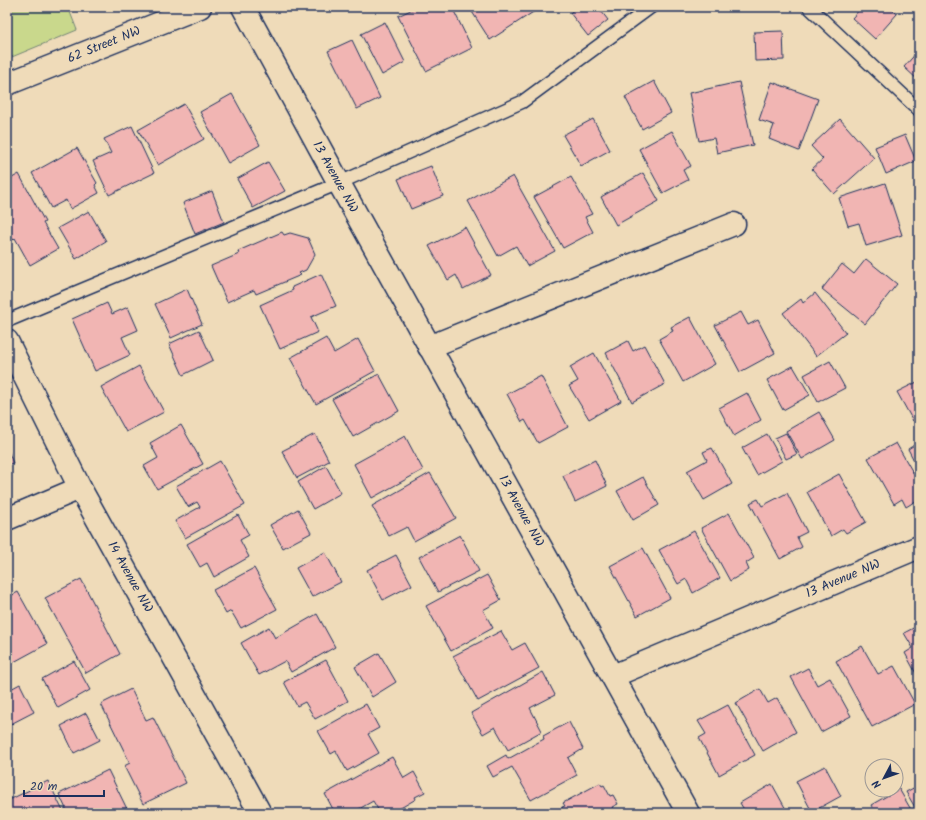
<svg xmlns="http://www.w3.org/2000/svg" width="926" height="820" font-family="Kalam,sans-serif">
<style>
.green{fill:#c9d88c;stroke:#728475}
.building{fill:#f1b5b3;stroke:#1b2f5e}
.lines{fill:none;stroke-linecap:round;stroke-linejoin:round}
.service-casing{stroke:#1b2f5e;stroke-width:15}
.minor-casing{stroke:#1b2f5e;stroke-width:25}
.tertiary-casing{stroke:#1b2f5e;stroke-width:25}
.service{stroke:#efdbb9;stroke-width:12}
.minor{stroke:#efdbb9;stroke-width:22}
.tertiary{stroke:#efdbb9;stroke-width:22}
.labels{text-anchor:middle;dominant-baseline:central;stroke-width:3.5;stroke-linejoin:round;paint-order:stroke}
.street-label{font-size:13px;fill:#1b2f5e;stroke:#efdbb9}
</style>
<rect width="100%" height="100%" fill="#efdbb9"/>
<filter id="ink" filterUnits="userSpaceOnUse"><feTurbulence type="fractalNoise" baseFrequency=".025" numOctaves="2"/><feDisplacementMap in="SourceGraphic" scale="8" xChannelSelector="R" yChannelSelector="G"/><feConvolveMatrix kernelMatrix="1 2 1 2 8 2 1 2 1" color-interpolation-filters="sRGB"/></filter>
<g filter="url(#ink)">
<!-- green -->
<polygon class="green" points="7,7 68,7 77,30 7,59"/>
<!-- building -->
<g class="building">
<polygon points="417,7 452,7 472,48 426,71 398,16"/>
<polygon points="469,7 541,7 490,40"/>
<polygon points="577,7 598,7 608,20 588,36 570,13"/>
<polygon points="862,7 890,7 897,14 875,39 852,18"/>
<polygon points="385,22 405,62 382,75 361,34"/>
<polygon points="783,31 784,60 755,61 754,32"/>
<polygon points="352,40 380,98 357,109 328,51"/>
<polygon points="919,50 919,81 904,67"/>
<polygon points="654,81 671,113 642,129 625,97"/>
<polygon points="739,82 753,145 717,153 714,138 699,141 689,93"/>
<polygon points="772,82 818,99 799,151 769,139 774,125 759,120"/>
<polygon points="232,94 260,145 228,163 200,112"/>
<polygon points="184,104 204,139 158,165 138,130"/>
<polygon points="593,119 610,150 581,166 563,135"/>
<polygon points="840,119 874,158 834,194 812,169 823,159 811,146"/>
<polygon points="132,126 154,173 109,195 93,161 111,153 104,139"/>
<polygon points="672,131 691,166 683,170 688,180 663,193 639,149"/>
<polygon points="905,135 916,161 886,174 875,147"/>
<polygon points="77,148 97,183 95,185 99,193 70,209 66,200 51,208 32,173"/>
<polygon points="268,162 285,191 253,208 237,179"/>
<polygon points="431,166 443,196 411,209 398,179"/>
<polygon points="643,173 659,201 616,225 601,197"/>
<polygon points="19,174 45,222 43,223 58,249 30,265 15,238 13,240 7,229 7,181"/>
<polygon points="513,176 555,251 527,266 516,246 498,256 468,201"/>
<polygon points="571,177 592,214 585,217 593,232 563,248 534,197"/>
<polygon points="885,183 902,235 866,246 859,223 848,226 839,198"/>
<polygon points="212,191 224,222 195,234 183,203"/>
<polygon points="89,211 106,241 76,259 58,228"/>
<polygon points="465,227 491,275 463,289 456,275 448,280 429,246"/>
<polygon points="282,232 284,235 290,233 308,238 315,254 306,270 299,273 301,275 256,294 254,290 227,302 211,266 239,254 238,251"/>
<polygon points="866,259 897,284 865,324 822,289 842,264 854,274"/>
<polygon points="321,274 336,306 311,317 318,332 280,349 260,305 293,290 292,287"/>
<polygon points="187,289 202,324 171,338 155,304"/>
<polygon points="815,293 846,333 816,356 783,313 801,299 803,303"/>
<polygon points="107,303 112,314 128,307 138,330 122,337 130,355 95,371 72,319"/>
<polygon points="741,312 748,325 758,320 775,353 740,372 715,325"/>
<polygon points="690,317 715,364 683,382 659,339 673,331 671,327"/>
<polygon points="199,330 213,360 183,375 169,344"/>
<polygon points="326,338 334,353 358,339 375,371 316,404 290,358"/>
<polygon points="628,341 633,351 644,345 665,384 632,402 606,353"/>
<polygon points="594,353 621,401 589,419 569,386 578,381 570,367"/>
<polygon points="830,361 845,388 818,402 804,375"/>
<polygon points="139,366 164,412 126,432 101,387"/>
<polygon points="793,366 810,395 783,410 767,380"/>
<polygon points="379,374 399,411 353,437 332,399"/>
<polygon points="541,376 568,427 538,443 525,420 522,422 507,394"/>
<polygon points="919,381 919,418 913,421 897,392"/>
<polygon points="747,393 761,420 734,436 719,408"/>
<polygon points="819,412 835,440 802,459 786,431"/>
<polygon points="181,425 203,464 157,489 144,466 158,458 150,443"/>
<polygon points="786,433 797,454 786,459 775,438"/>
<polygon points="315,434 329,461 297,478 282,451"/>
<polygon points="767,434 782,461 757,475 742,448"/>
<polygon points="405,436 423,470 372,498 354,464"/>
<polygon points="919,442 919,470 908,449"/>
<polygon points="896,443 919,483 919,499 906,507 902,499 894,504 868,458"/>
<polygon points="7,448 13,463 7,465"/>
<polygon points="712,448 732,484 704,500 687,471 707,460 703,452"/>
<polygon points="595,460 607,486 575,502 563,476"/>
<polygon points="220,461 245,505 185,538 175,521 200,507 197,502 188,507 176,486"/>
<polygon points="326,466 341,493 313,509 298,482"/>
<polygon points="430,473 456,518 414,541 407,527 389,536 372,506"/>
<polygon points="839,474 866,522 846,533 843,529 831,536 807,492"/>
<polygon points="643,477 659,505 633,520 617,491"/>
<polygon points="787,493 807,532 797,537 802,547 780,559 750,503 758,499 762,506"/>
<polygon points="298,509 311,533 283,548 270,525"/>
<polygon points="729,513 754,558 746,563 749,570 730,581 701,528"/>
<polygon points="238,515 249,535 240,540 249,557 214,577 207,563 200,567 187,544"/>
<polygon points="694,531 720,578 693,593 686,579 678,584 659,550"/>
<polygon points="460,535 479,571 438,592 419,557"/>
<polygon points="643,548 670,598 637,616 610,566"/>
<polygon points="325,552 341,582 312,597 296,568"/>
<polygon points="396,555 412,585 383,600 367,570"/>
<polygon points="254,568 277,609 241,628 231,611 226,614 213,590"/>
<polygon points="487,575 501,600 483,610 493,628 451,651 426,606 463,586 464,587"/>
<polygon points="81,579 120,654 86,673 45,598"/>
<polygon points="18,592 47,644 12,663 7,654 7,598"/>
<polygon points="317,614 335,647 291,672 285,661 259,675 241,643 269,627 275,638"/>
<polygon points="919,625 919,679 905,653 913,648 904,633"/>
<polygon points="501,631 512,650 525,643 539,668 478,701 453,656"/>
<polygon points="862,646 878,674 894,666 915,704 872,727 836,661"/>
<polygon points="379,653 396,682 372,697 355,667"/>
<polygon points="326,660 348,701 315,719 305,702 297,706 284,682"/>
<polygon points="74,661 90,690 58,708 42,679"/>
<polygon points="808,668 817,685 830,678 851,716 821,732 791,677"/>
<polygon points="543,672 555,695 530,708 542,731 508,750 495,727 483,734 471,713"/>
<polygon points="20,684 34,712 7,726 7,691"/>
<polygon points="131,689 146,720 153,717 186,783 143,804 124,766 130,763 101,704"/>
<polygon points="760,689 768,703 777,698 796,732 763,751 736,703"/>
<polygon points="366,704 379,728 368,734 379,753 347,771 336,751 331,754 318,731"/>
<polygon points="728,705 755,755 719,775 699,738 706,734 698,721"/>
<polygon points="86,713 100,740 74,753 61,726"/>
<polygon points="569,722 583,749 568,758 577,775 531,800 512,767 493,777 487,766 506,755 508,759 544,739 543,736"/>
<polygon points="392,757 404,778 414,772 425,792 415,797 416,799 392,813 380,813 373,801 352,813 335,813 325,794"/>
<polygon points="825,766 841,796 812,812 796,781"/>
<polygon points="108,770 127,809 120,813 68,813 59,794"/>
<polygon points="48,781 64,813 7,813 7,801"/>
<polygon points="600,783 602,786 604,785 610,796 613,795 618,804 612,807 615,813 565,813 562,807 565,806 563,803"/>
<polygon points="772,784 788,813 746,813 740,803"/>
<polygon points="919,785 919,808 916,809 906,792"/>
<polygon points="899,789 913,813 875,813 871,805"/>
<polygon points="416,808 419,813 407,813"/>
</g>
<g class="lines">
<!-- service casing -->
<g class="service-casing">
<g id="service">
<polyline points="809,7 919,110"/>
<polyline points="7,321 339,183 522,102 651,7"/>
</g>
</g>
<!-- minor casing -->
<g class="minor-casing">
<g id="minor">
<polyline points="243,7 339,183 688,813"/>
<polyline points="7,341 80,488 260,813"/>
<polyline points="429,347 734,224"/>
<polyline points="7,519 80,488"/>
<polyline points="613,676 919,547"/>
</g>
</g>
<!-- tertiary casing -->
<g class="tertiary-casing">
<polyline id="tertiary" points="7,84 200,7"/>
</g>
<!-- service -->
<use href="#service" class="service"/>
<!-- minor -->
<use href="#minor" class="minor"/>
<!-- tertiary -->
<use href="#tertiary" class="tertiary"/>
</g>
</g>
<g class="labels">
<!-- street labels -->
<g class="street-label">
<text transform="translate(104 45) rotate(-22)">62 Street NW</text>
<text transform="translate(335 177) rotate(61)">13 Avenue NW</text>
<text transform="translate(521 511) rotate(61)">13 Avenue NW</text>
<text transform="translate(130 577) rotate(61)">14 Avenue NW</text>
<text transform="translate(843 579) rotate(-23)">13 Avenue NW</text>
</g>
</g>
<!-- margin -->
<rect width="926" height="820" fill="none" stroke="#efdbb9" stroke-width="24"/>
<rect x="12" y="12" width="902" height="796" fill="none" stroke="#1b2f5e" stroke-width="1.5" filter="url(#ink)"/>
<!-- north arrow -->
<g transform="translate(884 778) rotate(229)"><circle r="19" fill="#efdbb9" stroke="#9a9695"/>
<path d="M0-3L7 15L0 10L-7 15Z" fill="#1b2f5e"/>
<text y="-6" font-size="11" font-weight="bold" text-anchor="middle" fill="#1b2f5e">N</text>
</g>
<!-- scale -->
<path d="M24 790v6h80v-6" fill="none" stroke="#1b2f5e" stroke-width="2"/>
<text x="30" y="790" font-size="12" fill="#1b2f5e" stroke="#efdbb9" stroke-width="3" paint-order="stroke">20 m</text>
</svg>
